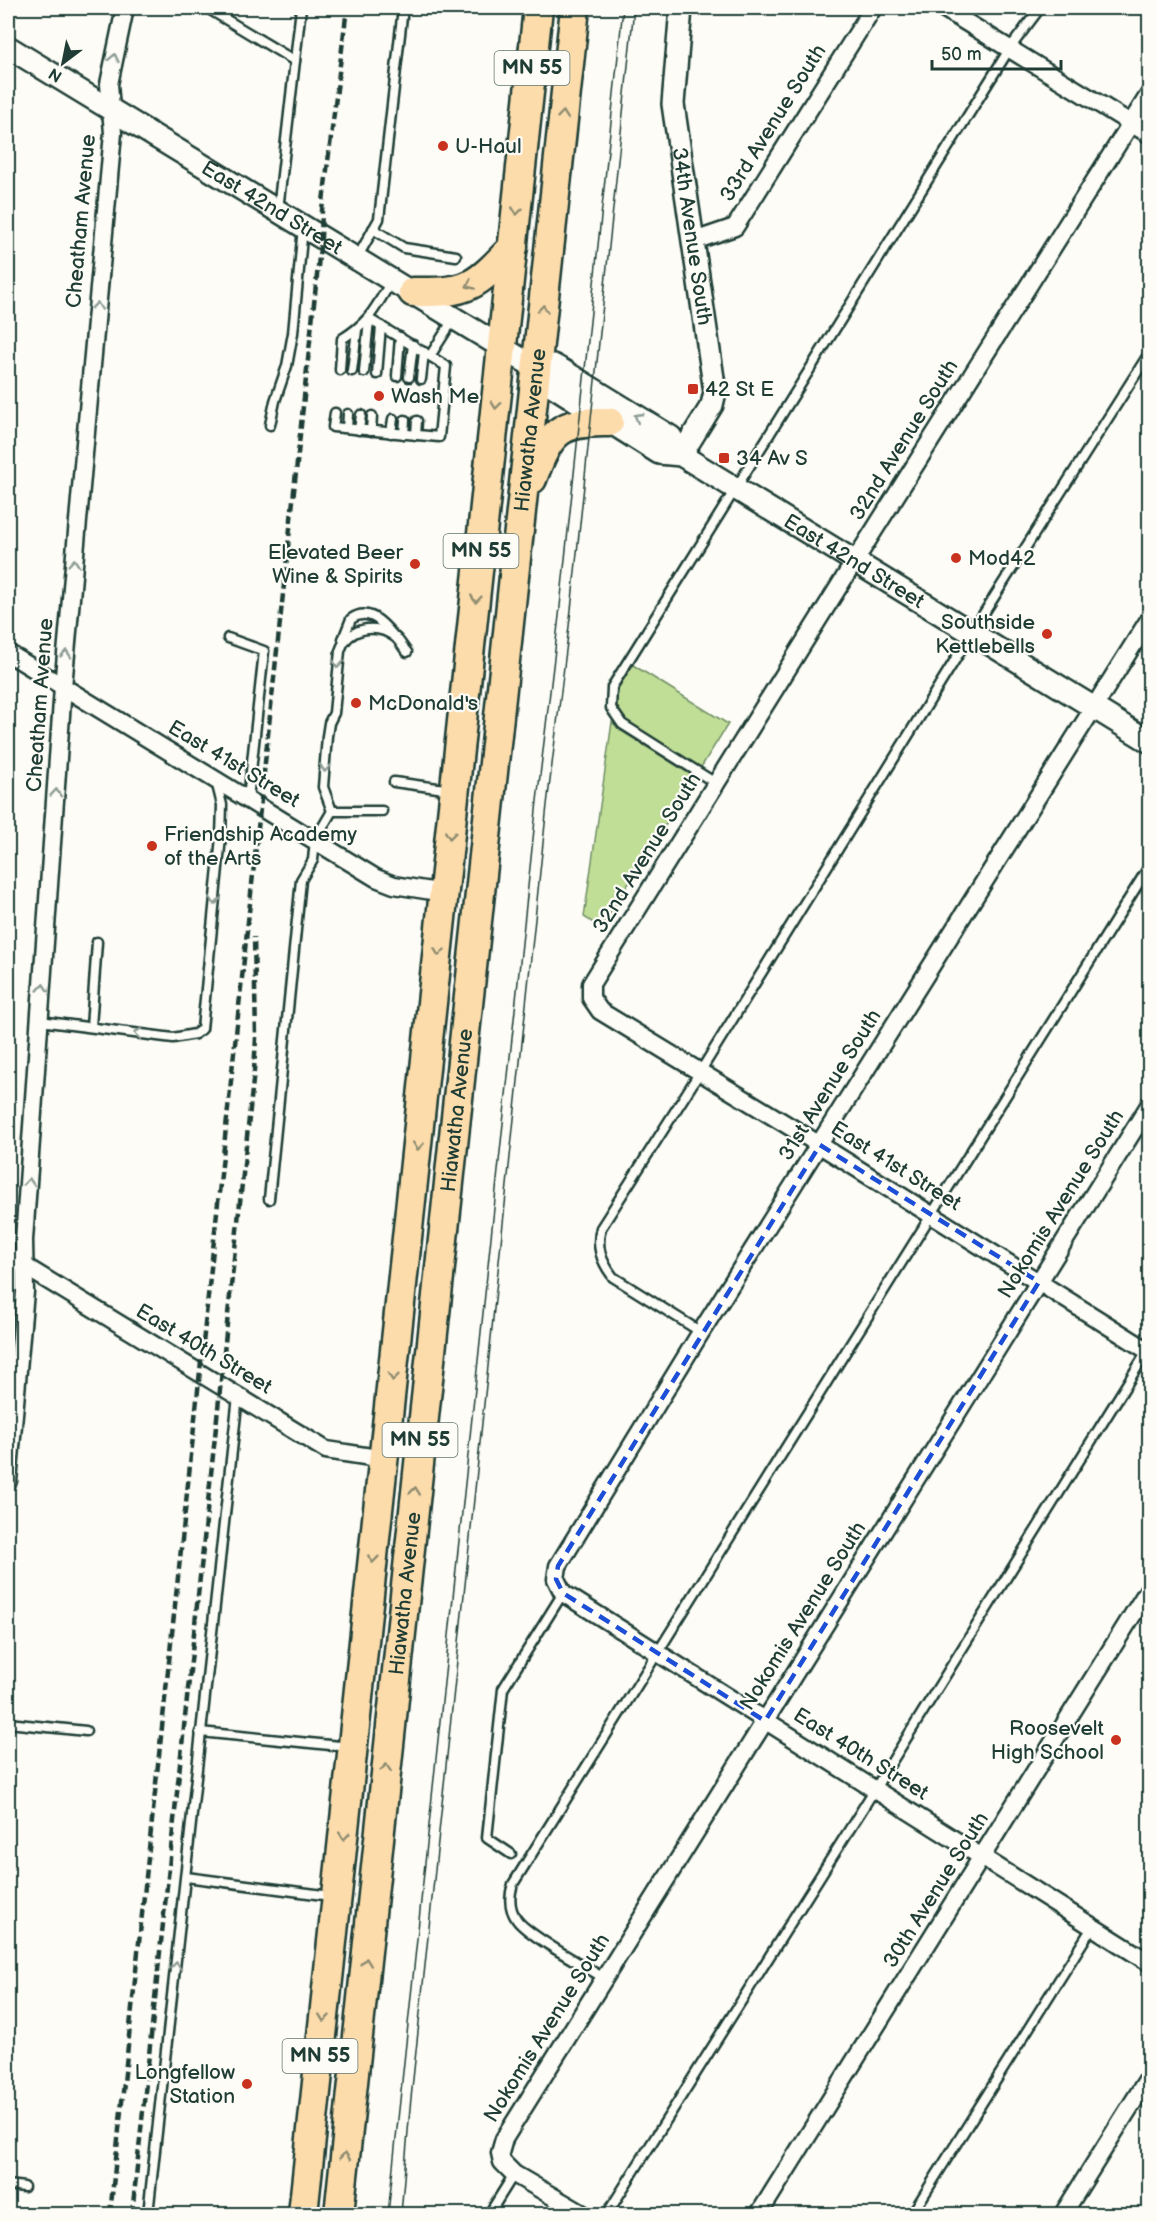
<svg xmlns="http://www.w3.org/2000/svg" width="1157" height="2222" font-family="'Balsamiq Sans',sans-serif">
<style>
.green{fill:#c0de96;stroke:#708e65;stroke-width:1.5}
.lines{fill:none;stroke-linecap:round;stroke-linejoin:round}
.service-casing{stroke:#1f3d34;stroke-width:13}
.minor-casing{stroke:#1f3d34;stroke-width:21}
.tertiary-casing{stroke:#1f3d34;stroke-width:26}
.trunk-casing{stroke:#1f3d34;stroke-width:33}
.service{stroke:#fdfcf7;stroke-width:8}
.minor{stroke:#fdfcf7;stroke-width:16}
.tertiary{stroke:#fdfcf7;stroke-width:21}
.trunk{stroke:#fddcac;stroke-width:28}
.tram{stroke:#1f3d34;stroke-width:1.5}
.rail{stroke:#1f3d34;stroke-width:4.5;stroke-dasharray:9 4.5;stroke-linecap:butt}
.oneway{stroke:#8e9c96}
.oneway2{stroke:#8e8c70}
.marked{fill:none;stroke:#1d4ed8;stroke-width:4.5;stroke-dasharray:12 8;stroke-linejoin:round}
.poi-dot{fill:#c8321e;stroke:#fdfcf7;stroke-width:2}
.labels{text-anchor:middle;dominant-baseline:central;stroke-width:4.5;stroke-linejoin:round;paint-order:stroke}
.shield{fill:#fdfcf7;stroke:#62766e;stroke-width:1.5}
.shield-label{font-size:20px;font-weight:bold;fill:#1f3d34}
.street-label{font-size:21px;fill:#1f3d34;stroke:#fdfcf7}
.poi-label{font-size:21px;fill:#1f3d34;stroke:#fdfcf7;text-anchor:start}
</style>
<rect width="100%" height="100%" fill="#fdfcf7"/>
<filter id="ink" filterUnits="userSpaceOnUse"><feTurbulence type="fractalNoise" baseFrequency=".0167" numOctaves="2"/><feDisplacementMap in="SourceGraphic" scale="12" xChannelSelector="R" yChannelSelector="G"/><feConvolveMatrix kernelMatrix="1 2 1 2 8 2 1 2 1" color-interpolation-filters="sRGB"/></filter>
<g filter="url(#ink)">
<!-- green -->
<g class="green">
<polygon points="633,665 728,724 700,769 626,723 617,708 617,690"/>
<polygon points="612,722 621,731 695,777 601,928 584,917"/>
</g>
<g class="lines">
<!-- service casing -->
<g class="service-casing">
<g id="service">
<polyline points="207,8 295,61"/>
<polyline points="278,210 301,8"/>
<polyline points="373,229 404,248 456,256"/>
<polyline points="357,258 379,219 403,8"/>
<polyline points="430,356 453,320"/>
<path d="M 340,370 L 342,339 C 371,321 375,308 392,280"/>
<polyline points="352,371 357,330"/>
<polyline points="364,372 369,319"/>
<polyline points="377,374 381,326"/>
<polyline points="397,376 400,337"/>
<polyline points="409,377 413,345"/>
<polyline points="421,379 424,352"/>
<polyline points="335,413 333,427 439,437 446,366 369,319"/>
<polyline points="270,425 275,401 287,366 293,333 303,227"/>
<polyline points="347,428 348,414"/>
<polyline points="359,430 361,415"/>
<polyline points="371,431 372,416"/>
<polyline points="391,433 393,419"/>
<polyline points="404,434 405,420"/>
<polyline points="416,435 417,421"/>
<polyline points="228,638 264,651 248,799"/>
<path d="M 343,639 L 351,619 C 368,607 382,622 392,634"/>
<polyline points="394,782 452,790"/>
<polyline points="717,784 622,724 611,708 612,687 1010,48 1040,8"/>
<path d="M 332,811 L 323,787 L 327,736 L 329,723 L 334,713 L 340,651 C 347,628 376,622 395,637 C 400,641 403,648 407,652"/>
<polyline points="332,811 382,811"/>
<polyline points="40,1021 173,1038 195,1034 202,1029 221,837 222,805 216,781"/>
<polyline points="91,1027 97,942"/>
<polyline points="269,1199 301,880 313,860 315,840 332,811"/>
<path d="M 701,1332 L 613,1277 C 601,1261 596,1247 601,1228 L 700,1072 L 984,613 L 1150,352"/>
<polyline points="8,1723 86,1731"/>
<polyline points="200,1732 350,1747"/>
<polyline points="511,1854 487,1838 503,1689 563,1593"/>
<polyline points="186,1877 331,1896"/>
<path d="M 604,1978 C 584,1966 529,1936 517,1920 C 509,1909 509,1896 513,1884 L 1150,865"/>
<polyline points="8,2185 24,2187"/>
<polyline points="148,2214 238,1396"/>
<polyline points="489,2214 514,2174"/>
<polyline points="607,2214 863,1808 1148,1350"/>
<polyline points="912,2214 1093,1926"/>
</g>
</g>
<!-- minor casing -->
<g class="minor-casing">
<g id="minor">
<polyline points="943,8 1150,135"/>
<polyline points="1150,93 866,543 591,984 591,998 600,1011 807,1137 1150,1352"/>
<polyline points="694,241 735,227 873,8"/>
<polyline points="1150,618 701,1332 558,1566 556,1579 563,1593 1150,1963"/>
<polyline points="8,653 376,878 394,885 444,893"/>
<polyline points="8,1256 326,1450 384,1459"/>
<polyline points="8,1481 25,1292 24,1240 63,687 113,133 109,84 125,8"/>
<polyline points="583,2214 514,2174 502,2162 500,2153 504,2139 1150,1104"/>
<polyline points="759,2214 1150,1587"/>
<polyline points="1063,2214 1150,2075"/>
</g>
</g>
<!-- tertiary casing -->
<g class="tertiary-casing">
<g id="tertiary">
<path id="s1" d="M 681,8 L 673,104 L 715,392 L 712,405 L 681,455"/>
<path id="s2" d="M 8,47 L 536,368 L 542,379 L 659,453 L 681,455 L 1150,742"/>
<polyline points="536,368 553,365 562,370 671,437 681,455"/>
</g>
</g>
<!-- trunk casing -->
<g class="trunk-casing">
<g id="trunk">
<path d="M 413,292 C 469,293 475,287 513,247"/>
<path d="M 532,479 C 550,432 558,421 609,422"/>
<polyline points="303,2214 538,8"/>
<path id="s3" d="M 339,2214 C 416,1479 497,743 575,8"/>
</g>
</g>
<!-- service -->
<use href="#service" class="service"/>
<!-- minor -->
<use href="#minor" class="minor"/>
<!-- tertiary -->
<use href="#tertiary" class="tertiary"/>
<!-- trunk -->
<use href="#trunk" class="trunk"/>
<!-- tram -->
<g class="tram">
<polyline points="388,2214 537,801 559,616 623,8"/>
<polyline points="401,2214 410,2108 547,805 571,610 634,8"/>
</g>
<!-- rail -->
<g class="rail">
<polyline points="110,2214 321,238 322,210 347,8"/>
<polyline points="132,2214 254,1071 256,1038 254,937"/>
</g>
</g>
<!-- one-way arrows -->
<defs><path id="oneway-chevron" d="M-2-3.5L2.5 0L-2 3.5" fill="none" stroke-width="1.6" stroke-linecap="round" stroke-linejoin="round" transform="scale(1.5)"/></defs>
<g class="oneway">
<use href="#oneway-chevron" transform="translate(114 58) rotate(-78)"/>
<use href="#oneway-chevron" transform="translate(97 306) rotate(-84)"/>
<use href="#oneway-chevron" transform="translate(638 417) rotate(-149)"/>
<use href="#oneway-chevron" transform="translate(74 563) rotate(-85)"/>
<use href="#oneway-chevron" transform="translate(66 654) rotate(-85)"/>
<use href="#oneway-chevron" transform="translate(338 664) rotate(95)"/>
<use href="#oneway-chevron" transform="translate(325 768) rotate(95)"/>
<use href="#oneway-chevron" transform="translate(56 793) rotate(-86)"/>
<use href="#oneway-chevron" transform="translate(215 901) rotate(95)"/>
<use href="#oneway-chevron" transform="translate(43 988) rotate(-86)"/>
<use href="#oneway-chevron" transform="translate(138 1033) rotate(-171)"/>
<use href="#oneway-chevron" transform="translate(29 1182) rotate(-86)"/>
<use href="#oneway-chevron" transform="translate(176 1966) rotate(-84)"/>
</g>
<g class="oneway2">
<use href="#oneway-chevron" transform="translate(563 115) rotate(-84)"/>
<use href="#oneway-chevron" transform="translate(517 211) rotate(96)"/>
<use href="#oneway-chevron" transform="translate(470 285) rotate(155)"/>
<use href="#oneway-chevron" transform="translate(543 309) rotate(-84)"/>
<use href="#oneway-chevron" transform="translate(496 405) rotate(96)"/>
<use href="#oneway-chevron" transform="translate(476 599) rotate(96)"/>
<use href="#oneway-chevron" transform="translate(450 835) rotate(96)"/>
<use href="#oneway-chevron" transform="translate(439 952) rotate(96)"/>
<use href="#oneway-chevron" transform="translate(418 1146) rotate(96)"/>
<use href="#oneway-chevron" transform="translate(393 1377) rotate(96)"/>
<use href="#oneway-chevron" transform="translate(415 1491) rotate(-84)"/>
<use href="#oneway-chevron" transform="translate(373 1559) rotate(96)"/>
<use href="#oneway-chevron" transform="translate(386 1768) rotate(-84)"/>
<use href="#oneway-chevron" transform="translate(344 1836) rotate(96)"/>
<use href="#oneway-chevron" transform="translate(366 1962) rotate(-84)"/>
<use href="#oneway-chevron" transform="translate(324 2018) rotate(96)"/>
<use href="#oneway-chevron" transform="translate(345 2156) rotate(-84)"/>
</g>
</g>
<!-- marked area -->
<path class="marked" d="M 820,1145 L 1039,1282 L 765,1721 L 563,1593 L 556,1579 L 558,1566 Z"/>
<!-- markers -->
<g class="poi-dot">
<circle cx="443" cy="146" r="6"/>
<rect x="687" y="383" width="12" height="12" rx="3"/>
<circle cx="379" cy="396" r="6"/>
<rect x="718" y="452" width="12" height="12" rx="3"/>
<circle cx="956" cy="558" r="6"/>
<circle cx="415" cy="564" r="6"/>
<circle cx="1047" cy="634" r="6"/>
<circle cx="356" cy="703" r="6"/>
<circle cx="152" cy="846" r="6"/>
<circle cx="1116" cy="1740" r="6"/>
<circle cx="247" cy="2084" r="6"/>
</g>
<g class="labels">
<!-- shield labels -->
<g class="shield">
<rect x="494.5" y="51" width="75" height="34" rx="4.5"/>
<rect x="443.5" y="534" width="75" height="34" rx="4.5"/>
<rect x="382.5" y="1423" width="75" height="34" rx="4.5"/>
<rect x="282.5" y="2039" width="75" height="34" rx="4.5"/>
</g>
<g class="shield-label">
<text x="532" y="68">MN 55</text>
<text x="481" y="551">MN 55</text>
<text x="420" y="1440">MN 55</text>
<text x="320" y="2056">MN 55</text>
</g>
<!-- street labels -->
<g class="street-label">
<text transform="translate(773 123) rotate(-58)">33rd Avenue South</text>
<text stroke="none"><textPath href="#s2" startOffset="309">East 42nd Street</textPath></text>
<text transform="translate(81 221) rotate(-85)">Cheatham Avenue</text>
<text stroke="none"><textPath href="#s1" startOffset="230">34th Avenue South</textPath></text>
<text stroke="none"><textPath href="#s3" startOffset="1794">Hiawatha Avenue</textPath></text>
<text transform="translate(904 440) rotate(-58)">32nd Avenue South</text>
<text stroke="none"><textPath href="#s2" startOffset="994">East 42nd Street</textPath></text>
<text transform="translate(40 705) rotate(-86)">Cheatham Avenue</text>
<text transform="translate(234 764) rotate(31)">East 41st Street</text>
<text transform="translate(647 853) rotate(-58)">32nd Avenue South</text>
<text transform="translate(830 1085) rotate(-58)">31st Avenue South</text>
<text stroke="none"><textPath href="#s3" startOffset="1110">Hiawatha Avenue</textPath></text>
<text transform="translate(896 1166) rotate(32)">East 41st Street</text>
<text transform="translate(1061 1204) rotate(-58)">Nokomis Avenue South</text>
<text transform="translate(204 1349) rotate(31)">East 40th Street</text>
<text stroke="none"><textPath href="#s3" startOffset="624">Hiawatha Avenue</textPath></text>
<text transform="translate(803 1616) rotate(-58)">Nokomis Avenue South</text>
<text transform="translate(861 1754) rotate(32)">East 40th Street</text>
<text transform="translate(936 1890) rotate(-58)">30th Avenue South</text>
<text transform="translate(547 2028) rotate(-58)">Nokomis Avenue South</text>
</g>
<!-- poi labels -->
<g class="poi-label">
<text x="455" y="146">U-Haul</text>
<text x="705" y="389">42 St E</text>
<text x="391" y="396">Wash Me</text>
<text x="736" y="458">34 Av S</text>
<text x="403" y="552" text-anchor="end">Elevated Beer<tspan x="403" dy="24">Wine &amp; Spirits</tspan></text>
<text x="968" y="558">Mod42</text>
<text x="1035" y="622" text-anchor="end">Southside<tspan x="1035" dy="24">Kettlebells</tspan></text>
<text x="368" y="703">McDonald's</text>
<text x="164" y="834">Friendship Academy<tspan x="164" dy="24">of the Arts</tspan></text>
<text x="1104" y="1728" text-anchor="end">Roosevelt<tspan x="1104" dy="24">High School</tspan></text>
<text x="235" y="2072" text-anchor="end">Longfellow<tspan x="235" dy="24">Station</tspan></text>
</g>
</g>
<!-- margin -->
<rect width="1157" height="2222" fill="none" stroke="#fdfcf7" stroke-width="30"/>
<rect x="15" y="15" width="1127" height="2192" fill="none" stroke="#1f3d34" stroke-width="2" filter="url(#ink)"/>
<!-- north arrow -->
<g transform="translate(63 63) rotate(212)" stroke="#fdfcf7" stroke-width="4.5" paint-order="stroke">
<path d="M0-4.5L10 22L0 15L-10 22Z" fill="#1f3d34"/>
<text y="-9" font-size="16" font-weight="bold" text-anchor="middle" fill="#1f3d34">N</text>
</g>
<!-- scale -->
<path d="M932 60v9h129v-9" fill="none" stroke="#1f3d34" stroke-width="3"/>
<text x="941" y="60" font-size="18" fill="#1f3d34" stroke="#fdfcf7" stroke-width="4.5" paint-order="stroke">50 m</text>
</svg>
